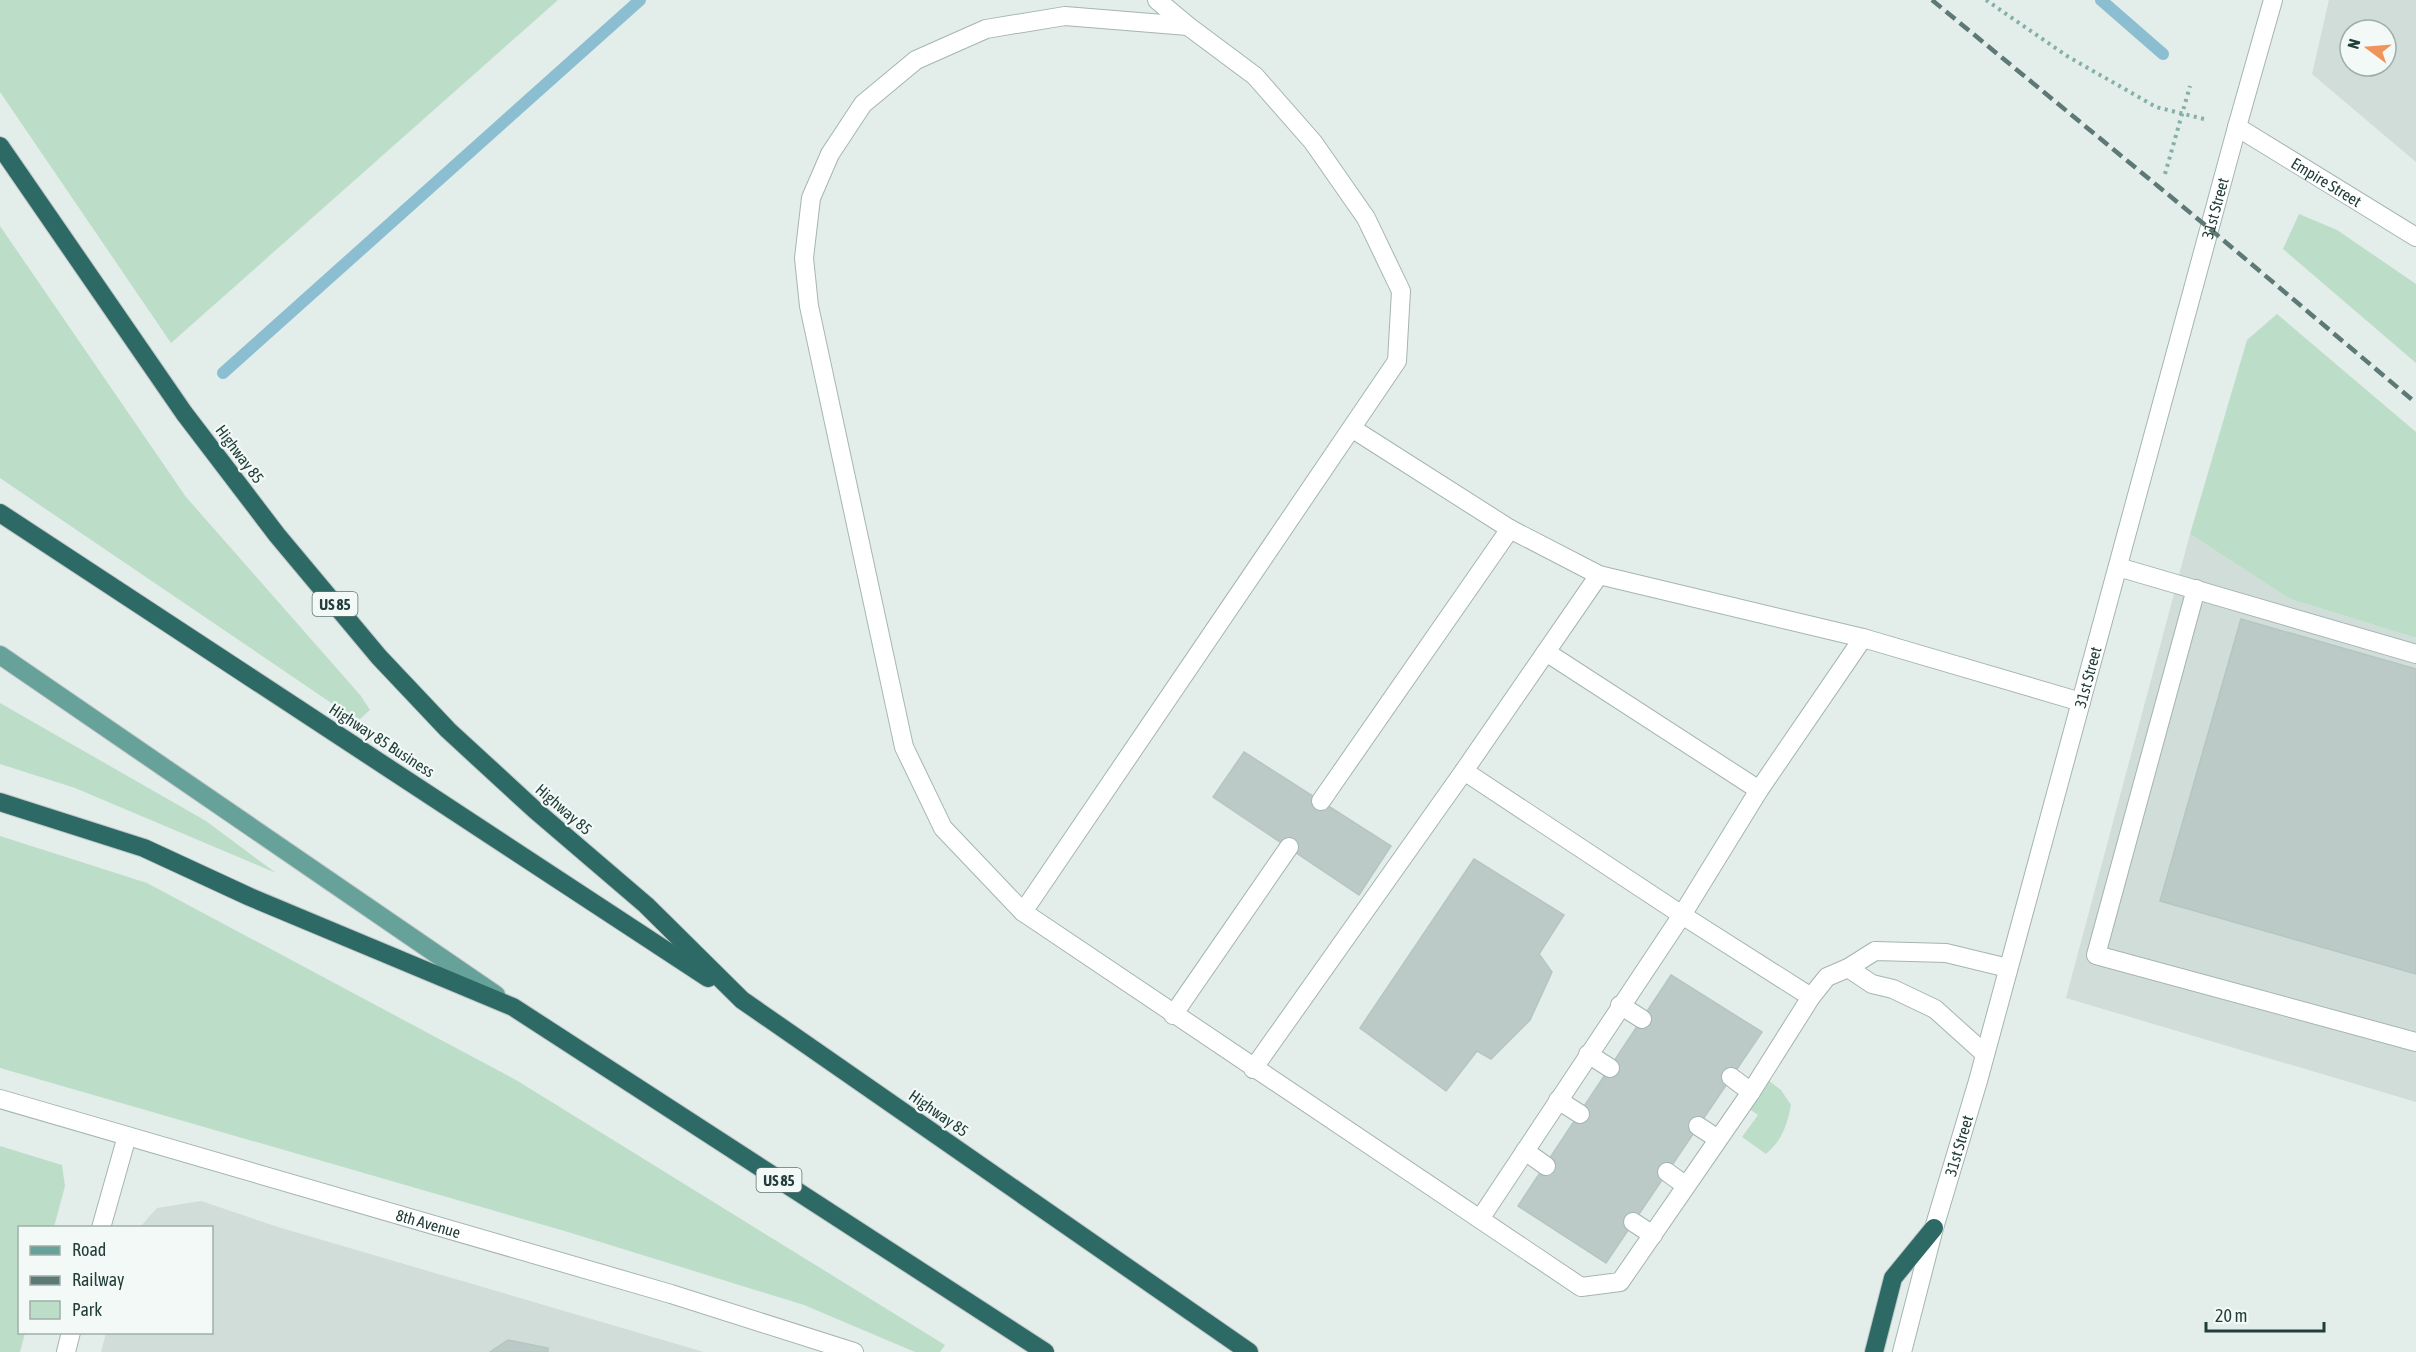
<svg xmlns="http://www.w3.org/2000/svg" width="2416" height="1352" font-family="'Asap Condensed',sans-serif">
<style>
.built{fill:#d1ddd9;fill-rule:evenodd}
.green{fill:#bcdec9}
.lines{fill:none;stroke-linecap:round;stroke-linejoin:round}
.stream{stroke:#8bbed1;stroke-width:12}
.building{fill:#bbcac6;stroke:#b5c6c1;stroke-width:1.5}
.minor-tunnel{stroke:#bccac7;stroke-width:18;stroke-dasharray:18 9;stroke-linecap:butt}
.minor-casing{stroke:#a5b5b2;stroke-width:20}
.major-casing{stroke:#c1c9c8;stroke-width:20}
.highway-casing{stroke:#c1c9c8;stroke-width:20}
.path{stroke:#83b0a8;stroke-width:4;stroke-dasharray:3 4.5;stroke-linecap:butt}
.minor{stroke:#fff;stroke-width:18}
.major{stroke:#67a29a;stroke-width:18}
.highway{stroke:#2e6a65;stroke-width:18}
.rail{stroke:#5d7975;stroke-width:4.5;stroke-dasharray:12 6;stroke-linecap:butt}
.labels{text-anchor:middle;dominant-baseline:central;stroke-width:4.5;stroke-linejoin:round;paint-order:stroke}
.shield{fill:#f3f9f7;stroke:#617673;stroke-width:1.5}
.shield-label{font-size:15px;font-weight:bold;fill:#223e3a}
.street-label{font-size:16px;fill:#223e3a;stroke:#f3f9f7}
</style>
<rect width="100%" height="100%" fill="#e3edea"/>
<!-- built -->
<g class="built">
<path d="M 2329,0 L 2416,0 L 2416,162 L 2312,74 ZM 2350,30 L 2386,30 L 2386,66 L 2350,66 Z"/>
<polygon points="2190,534 2290,599 2416,638 2416,1102 2066,998"/>
<polygon points="201,1201 278,1227 704,1352 101,1352 106,1333 212,1332 212,1228 140,1227 157,1208"/>
</g>
<!-- green -->
<g class="green">
<polygon points="0,0 558,0 171,343 0,92"/>
<polygon points="2299,214 2337,230 2416,284 2416,363 2283,249"/>
<polygon points="0,226 186,497 361,696 370,710 360,719 346,713 0,478"/>
<polygon points="2277,314 2416,432 2416,638 2290,599 2190,534 2247,340"/>
<polygon points="0,703 206,821 276,873 75,788 0,764"/>
<polygon points="0,836 147,883 516,1080 945,1345 940,1352 915,1352 804,1305 568,1232 0,1068"/>
<path d="M 1768,1080 L 1781,1090 L 1791,1105 C 1787,1126 1782,1140 1766,1154 L 1742,1137 L 1758,1115 L 1742,1104 Z"/>
<polygon points="0,1146 62,1165 65,1186 54,1227 20,1228 20,1332 25,1333 20,1352 0,1352"/>
</g>
<g class="lines">
<!-- stream -->
<g class="stream">
<polyline points="2101,0 2163,54"/>
<polyline points="223,373 640,0"/>
</g>
</g>
<!-- building -->
<g class="building">
<polygon points="2241,619 2416,669 2416,974 2160,901"/>
<polygon points="1244,752 1391,846 1359,895 1213,797"/>
<polygon points="1474,859 1564,915 1539,954 1552,972 1530,1020 1491,1059 1477,1051 1446,1091 1360,1028"/>
<polygon points="1671,975 1762,1032 1606,1263 1518,1206"/>
<polygon points="508,1340 548,1348 548,1352 490,1352"/>
</g>
<g class="lines">
<!-- minor-tunnel -->
<g class="minor-tunnel">
<polyline points="1289,847 1321,801"/>
<polyline points="1642,1019 1731,1077"/>
<polyline points="1610,1068 1698,1126"/>
<polyline points="1580,1114 1667,1172"/>
<polyline points="1546,1166 1633,1222"/>
</g>
<!-- minor casing -->
<g class="minor-casing">
<g id="minor">
<polyline points="1157,0 1188,26 1255,76 1313,142 1366,218 1401,291 1397,361 1023,912 1581,1287 1620,1282 1751,1092 1811,997 1827,977 1848,968 1875,951 1946,953 2008,968"/>
<path id="s1" d="M 2237,127 L 2416,237"/>
<polyline points="1353,429 1510,529 1599,575 1863,638 2081,702"/>
<polyline points="2118,567 2416,654"/>
<polyline points="1599,575 1464,771 1682,915 1811,997"/>
<polyline points="2196,589 2096,955 2416,1042"/>
<polyline points="1546,652 1759,790"/>
<polyline points="1321,801 1510,529"/>
<polyline points="1023,912 943,828 904,747 809,306 804,258 811,198 830,154 863,104 916,60 986,29 1065,16 1188,26"/>
<polyline points="1848,968 1872,984 1893,989 1935,1009 1985,1054"/>
<polyline points="1620,1005 1642,1019"/>
<polyline points="1173,1015 1289,847"/>
<polyline points="1588,1054 1610,1068"/>
<polyline points="1253,1069 1464,771"/>
<polyline points="1731,1077 1751,1092"/>
<path id="s2" d="M 0,1099 L 671,1294 L 854,1352"/>
<polyline points="1558,1100 1580,1114"/>
<polyline points="1698,1126 1718,1139"/>
<polyline points="1525,1151 1546,1166"/>
<polyline points="1667,1172 1686,1186"/>
<polyline points="1480,1219 1682,915 1759,790 1863,638"/>
<polyline points="1633,1222 1653,1235"/>
<polyline points="101,1228 127,1136"/>
<polyline points="66,1352 71,1332"/>
<path id="s3" d="M 1902,1352 L 1934,1228 L 1978,1081 L 2237,127 L 2273,0"/>
</g>
</g>
<!-- major casing -->
<g class="major-casing">
<polyline id="major" points="0,655 496,995"/>
</g>
<!-- highway casing -->
<g class="highway-casing">
<g id="highway">
<polyline points="0,146 184,413 277,535 379,657 448,730 535,810 646,905 742,1000 1249,1352"/>
<polyline points="0,513 708,978"/>
<polyline points="0,802 144,848 250,897 513,1007 1045,1352"/>
<polyline points="1874,1352 1893,1278 1934,1228"/>
</g>
</g>
<!-- path -->
<g class="path">
<polyline points="1986,0 2067,56 2156,107 2208,120"/>
<polyline points="2165,174 2190,86"/>
</g>
<!-- minor -->
<use href="#minor" class="minor"/>
<!-- major -->
<use href="#major" class="major"/>
<!-- highway -->
<use href="#highway" class="highway"/>
<!-- rail -->
<polyline class="rail" points="1932,0 2210,229 2416,403"/>
</g>
<g class="labels">
<!-- shield labels -->
<g class="shield">
<rect x="312.5" y="592" width="45" height="24" rx="4.5"/>
<rect x="756.5" y="1168" width="45" height="24" rx="4.5"/>
</g>
<g class="shield-label">
<text x="335" y="604">US 85</text>
<text x="779" y="1180">US 85</text>
</g>
<!-- street labels -->
<g class="street-label">
<text stroke="none"><textPath href="#s1" startOffset="105">Empire Street</textPath></text>
<text stroke="none"><textPath href="#s3" startOffset="1186">31st Street</textPath></text>
<text transform="translate(240 454) rotate(53)">Highway 85</text>
<text stroke="none"><textPath href="#s3" startOffset="700">31st Street</textPath></text>
<text transform="translate(382 740) rotate(33)">Highway 85 Business</text>
<text transform="translate(564 809) rotate(41)">Highway 85</text>
<text transform="translate(939 1113) rotate(35)">Highway 85</text>
<text stroke="none"><textPath href="#s3" startOffset="214">31st Street</textPath></text>
<text stroke="none"><textPath href="#s2" startOffset="446">8th Avenue</textPath></text>
</g>
</g>
<!-- legend -->
<rect x="18" y="1226" width="195" height="108" fill="#f3f9f7" stroke="#9faeab" stroke-width="1.5"/>
<rect x="30" y="1246" width="30" height="9" fill="#67a29a" stroke="#9faeab" stroke-width="1.5"/>
<text x="72" y="1256" font-size="18" fill="#223e3a">Road</text>
<rect x="30" y="1276" width="30" height="9" fill="#5d7975" stroke="#9faeab" stroke-width="1.5"/>
<text x="72" y="1286" font-size="18" fill="#223e3a">Railway</text>
<rect x="30" y="1301" width="30" height="18" fill="#bcdec9" stroke="#9faeab" stroke-width="1.5"/>
<text x="72" y="1316" font-size="18" fill="#223e3a">Park</text>
<!-- north arrow -->
<g transform="translate(2368 48) rotate(286)"><circle r="28" fill="#f3f9f7" stroke="#9faeab" stroke-width="1.5"/>
<path d="M0-4.5L10 22L0 15L-10 22Z" fill="#f1945c"/>
<text y="-9" font-size="16" font-weight="bold" text-anchor="middle" fill="#223e3a">N</text>
</g>
<!-- scale -->
<path d="M2206 1322v9h118v-9" fill="none" stroke="#223e3a" stroke-width="3"/>
<text x="2215" y="1322" font-size="18" fill="#223e3a" stroke="#f3f9f7" stroke-width="4.5" paint-order="stroke">20 m</text>
</svg>
